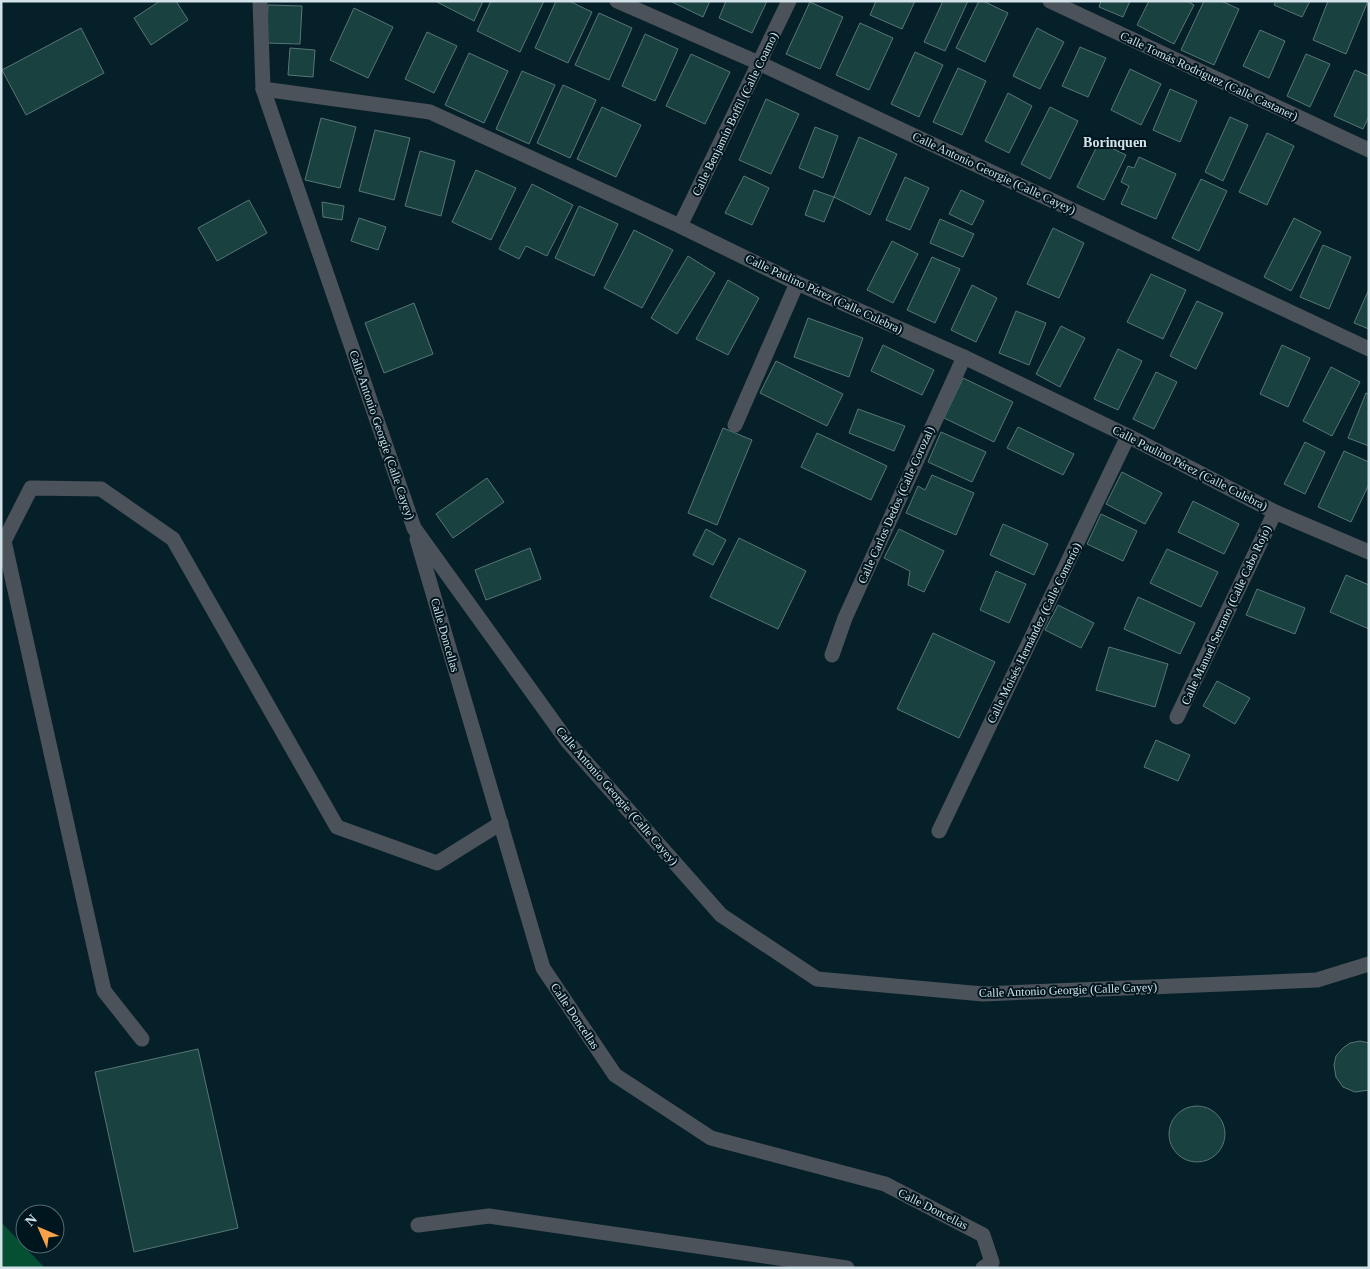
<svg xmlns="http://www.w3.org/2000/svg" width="1370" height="1269" font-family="'Times New Roman',serif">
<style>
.green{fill:#055033}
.building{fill:#18413f;stroke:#577675}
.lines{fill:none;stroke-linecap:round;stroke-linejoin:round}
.street{stroke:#4c525a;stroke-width:15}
.labels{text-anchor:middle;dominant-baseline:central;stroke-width:4;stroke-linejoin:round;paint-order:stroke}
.street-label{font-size:12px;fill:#d3e2e8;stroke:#00161f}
.neighbourhood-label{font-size:14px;font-weight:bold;fill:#d3e2e8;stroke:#00161f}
</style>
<rect width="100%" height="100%" fill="#062029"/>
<!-- green -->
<polygon class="green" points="1,1222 45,1268 1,1268"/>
<!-- building -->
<g class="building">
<polygon points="160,1 176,1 188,20 151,45 134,18"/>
<polygon points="435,1 483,1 474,21"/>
<polygon points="491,1 544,1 520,52 477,31"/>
<polygon points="556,1 569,1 592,12 568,63 535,48"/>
<polygon points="670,1 710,1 703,17"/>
<polygon points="726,1 767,1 752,33 719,18"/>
<polygon points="876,1 915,1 902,29 870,15"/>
<polygon points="943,1 968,1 945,51 924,42"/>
<polygon points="979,1 983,1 1008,13 985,62 956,48"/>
<polygon points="1101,1 1130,1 1123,17 1099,7"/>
<polygon points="1149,1 1187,1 1194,5 1174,44 1137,25"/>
<polygon points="1204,1 1221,1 1239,9 1214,65 1181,50"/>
<polygon points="1276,1 1310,1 1302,17 1274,5"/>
<polygon points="1328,1 1368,1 1346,54 1313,40"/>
<polygon points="810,2 843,17 820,69 786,54"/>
<polygon points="268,5 302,6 300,44 266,43"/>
<polygon points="354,8 393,27 368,78 330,60"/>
<polygon points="599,13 632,28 609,80 575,65"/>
<polygon points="860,23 893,38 869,90 836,75"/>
<polygon points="81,28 104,73 26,115 2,70"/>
<polygon points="1037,28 1064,42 1040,89 1013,76"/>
<polygon points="1260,30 1285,41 1269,78 1243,66"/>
<polygon points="427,32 457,46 434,93 405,79"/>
<polygon points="645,34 678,49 655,101 622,86"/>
<polygon points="1080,47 1106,58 1088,97 1062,86"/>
<polygon points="290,48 315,50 313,77 288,75"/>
<polygon points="915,52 943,65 919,117 891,104"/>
<polygon points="469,53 508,71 484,123 445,105"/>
<polygon points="691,54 730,72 705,124 666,106"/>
<polygon points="1306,54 1330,64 1310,107 1287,96"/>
<polygon points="958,68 986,81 962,135 933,122"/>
<polygon points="1130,69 1161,84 1141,125 1111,110"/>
<polygon points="1355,70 1369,76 1369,116 1363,129 1334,116"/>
<polygon points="522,71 555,85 529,144 496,129"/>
<polygon points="563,85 596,100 570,158 537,143"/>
<polygon points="1170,89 1197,101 1180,142 1153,130"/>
<polygon points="1008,93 1032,106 1009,153 985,141"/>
<polygon points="766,99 799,114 771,174 739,160"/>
<polygon points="602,107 641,125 616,177 577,159"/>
<polygon points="1050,107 1078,121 1050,179 1021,164"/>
<polygon points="1230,117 1248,125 1223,181 1205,172"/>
<polygon points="321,118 356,127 340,188 305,180"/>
<polygon points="815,127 838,136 823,178 799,168"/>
<polygon points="375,130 410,138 394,200 359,191"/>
<polygon points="1267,133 1294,146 1267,205 1239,192"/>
<polygon points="859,137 897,154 870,215 834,197"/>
<polygon points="1099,142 1126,155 1104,200 1077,187"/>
<polygon points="420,151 455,161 441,216 405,206"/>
<polygon points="1139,157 1176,174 1156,219 1121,204 1129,186 1121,182 1128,166 1134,168"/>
<polygon points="476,170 516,188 491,240 452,222"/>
<polygon points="744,176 769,188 752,225 725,213"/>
<polygon points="905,177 929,188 910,230 886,220"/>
<polygon points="1201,179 1227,191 1199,251 1172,238"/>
<polygon points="532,184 573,205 547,256 526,246 519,259 499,249"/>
<polygon points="814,190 834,197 824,222 805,215"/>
<polygon points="961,190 984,201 972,225 949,214"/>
<polygon points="249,200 267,233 217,261 198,228"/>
<polygon points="322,202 344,206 342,220 323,217"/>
<polygon points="579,206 618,224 594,276 555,258"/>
<polygon points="359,218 386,227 378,250 351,241"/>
<polygon points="1294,218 1321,232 1291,291 1264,277"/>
<polygon points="940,219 974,234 963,257 930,243"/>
<polygon points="1053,228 1084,243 1059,298 1027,284"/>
<polygon points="634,230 673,250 642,308 604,288"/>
<polygon points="892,241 918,254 893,303 867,290"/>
<polygon points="1323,245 1351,257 1329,309 1300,297"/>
<polygon points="688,256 715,273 677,334 651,318"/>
<polygon points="932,257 960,269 935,323 907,310"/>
<polygon points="1151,274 1186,290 1163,339 1127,322"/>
<polygon points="728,280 759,298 728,355 696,339"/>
<polygon points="972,285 997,298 976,342 951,330"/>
<polygon points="1369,289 1369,329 1354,323"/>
<polygon points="1197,301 1223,313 1196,369 1170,356"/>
<polygon points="414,303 433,354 384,373 365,323"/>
<polygon points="1016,311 1046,323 1029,365 999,353"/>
<polygon points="808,318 863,338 849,377 794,357"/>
<polygon points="1061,326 1085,338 1060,387 1036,374"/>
<polygon points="883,345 934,370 922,395 871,371"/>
<polygon points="1282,345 1310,358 1288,407 1260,394"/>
<polygon points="1118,349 1142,361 1118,410 1094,399"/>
<polygon points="776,361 843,394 827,426 760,393"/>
<polygon points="1331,367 1360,382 1332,436 1303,421"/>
<polygon points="1156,372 1177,382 1154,429 1133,419"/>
<polygon points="963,378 1013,402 994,442 944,418"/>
<polygon points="1366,393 1369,394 1369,446 1348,438"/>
<polygon points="858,409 905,426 894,451 849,433"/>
<polygon points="1018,427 1074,454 1063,475 1007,448"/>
<polygon points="723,428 752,440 717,525 688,513"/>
<polygon points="941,432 986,452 972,482 928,462"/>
<polygon points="817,433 887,466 871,500 801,467"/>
<polygon points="1305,442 1325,452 1305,494 1284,484"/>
<polygon points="1344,451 1369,462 1369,484 1351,522 1318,507"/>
<polygon points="1122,472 1162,493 1145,524 1106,504"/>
<polygon points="932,475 974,493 956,535 906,513 918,486 925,490"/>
<polygon points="487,478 504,502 453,538 436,514"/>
<polygon points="1193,501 1239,524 1224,554 1178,532"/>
<polygon points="1101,514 1137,531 1123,561 1087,544"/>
<polygon points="1003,524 1048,544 1034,575 990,555"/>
<polygon points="706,529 726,540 713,565 693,555"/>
<polygon points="899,529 944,551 924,592 908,585 910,571 884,558"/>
<polygon points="739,538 806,571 778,629 710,597"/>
<polygon points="530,548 541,579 486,600 475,570"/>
<polygon points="1167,549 1218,572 1201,607 1150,583"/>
<polygon points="996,571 1026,584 1009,623 980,610"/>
<polygon points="1346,575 1369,585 1369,629 1330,612"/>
<polygon points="1257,589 1305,608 1295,634 1246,615"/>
<polygon points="1138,597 1195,623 1180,654 1124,629"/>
<polygon points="1058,605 1094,623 1081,648 1045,630"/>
<polygon points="933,633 995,662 959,738 897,709"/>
<polygon points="1109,647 1168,664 1155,707 1096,690"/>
<polygon points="1217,681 1250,698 1235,724 1203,706"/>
<polygon points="1156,740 1190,755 1178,781 1144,767"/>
<polygon points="1360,1041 1369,1043 1369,1090 1355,1092 1343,1087 1336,1077 1334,1065 1336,1056 1343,1048 1350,1043"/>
<polygon points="198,1049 238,1228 134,1252 95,1072"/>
<circle cx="1197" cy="1134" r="28"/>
</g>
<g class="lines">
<!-- street -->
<g class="street">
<polyline points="260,1 263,89 414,528 568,742 721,915 817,979 983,994 1317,980 1369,964"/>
<polyline points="617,1 759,63 1369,349"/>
<polyline points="1050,1 1369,150"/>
<polyline points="263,89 430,112 680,226 797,283 964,357 1128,436 1275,512 1369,552"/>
<polyline points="680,226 789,1"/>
<polyline points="735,425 797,283"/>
<polyline points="417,539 543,968 615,1075 711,1138 885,1184 983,1235 992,1262 983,1268"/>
<polyline points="832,655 845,618 964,357"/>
<polyline points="1177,717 1275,512"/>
<polyline points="939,831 1128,436"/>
<polyline points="142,1039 104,991 4,541 31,488 101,489 173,539 337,827 437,863 501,823"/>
<polyline points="418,1225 489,1216 847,1268"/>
</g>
</g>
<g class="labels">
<!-- street labels -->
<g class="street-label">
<text transform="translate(1209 76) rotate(25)">Calle Tomás Rodríguez (Calle Castaner)</text>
<text transform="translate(735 114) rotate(-64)">Calle Benjamín Boffil (Calle Coamo)</text>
<text transform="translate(994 173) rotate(25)">Calle Antonio Georgie (Calle Cayey)</text>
<text transform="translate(824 294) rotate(25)">Calle Paulino Pérez (Calle Culebra)</text>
<text transform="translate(382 435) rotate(71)">Calle Antonio Georgie (Calle Cayey)</text>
<text transform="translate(1190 468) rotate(27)">Calle Paulino Pérez (Calle Culebra)</text>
<text transform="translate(896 505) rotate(-66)">Calle Carlos Dedos (Calle Corozal)</text>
<text transform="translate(1226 615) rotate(-65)">Calle Manuel Serrano (Calle Cabo Rojo)</text>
<text transform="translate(1034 633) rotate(-64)">Calle Moisés Hernández (Calle Comerío)</text>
<text transform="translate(445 635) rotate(74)">Calle Doncellas</text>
<text transform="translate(617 796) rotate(49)">Calle Antonio Georgie (Calle Cayey)</text>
<text transform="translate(1068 990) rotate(-2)">Calle Antonio Georgie (Calle Cayey)</text>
<text transform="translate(575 1016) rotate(56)">Calle Doncellas</text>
<text transform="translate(933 1209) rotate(27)">Calle Doncellas</text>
</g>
<!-- neighbourhood labels -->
<g class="neighbourhood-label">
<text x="1115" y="142">Borinquen</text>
</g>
</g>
<!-- border -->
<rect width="1370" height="1269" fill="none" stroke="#d3e2e8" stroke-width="5"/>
<!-- north arrow -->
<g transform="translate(40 1229) rotate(315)"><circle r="24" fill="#00161f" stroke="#54686f"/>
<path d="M0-4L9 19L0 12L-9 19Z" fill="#f8a14a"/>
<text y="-8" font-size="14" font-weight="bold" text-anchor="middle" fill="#d3e2e8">N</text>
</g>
</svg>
